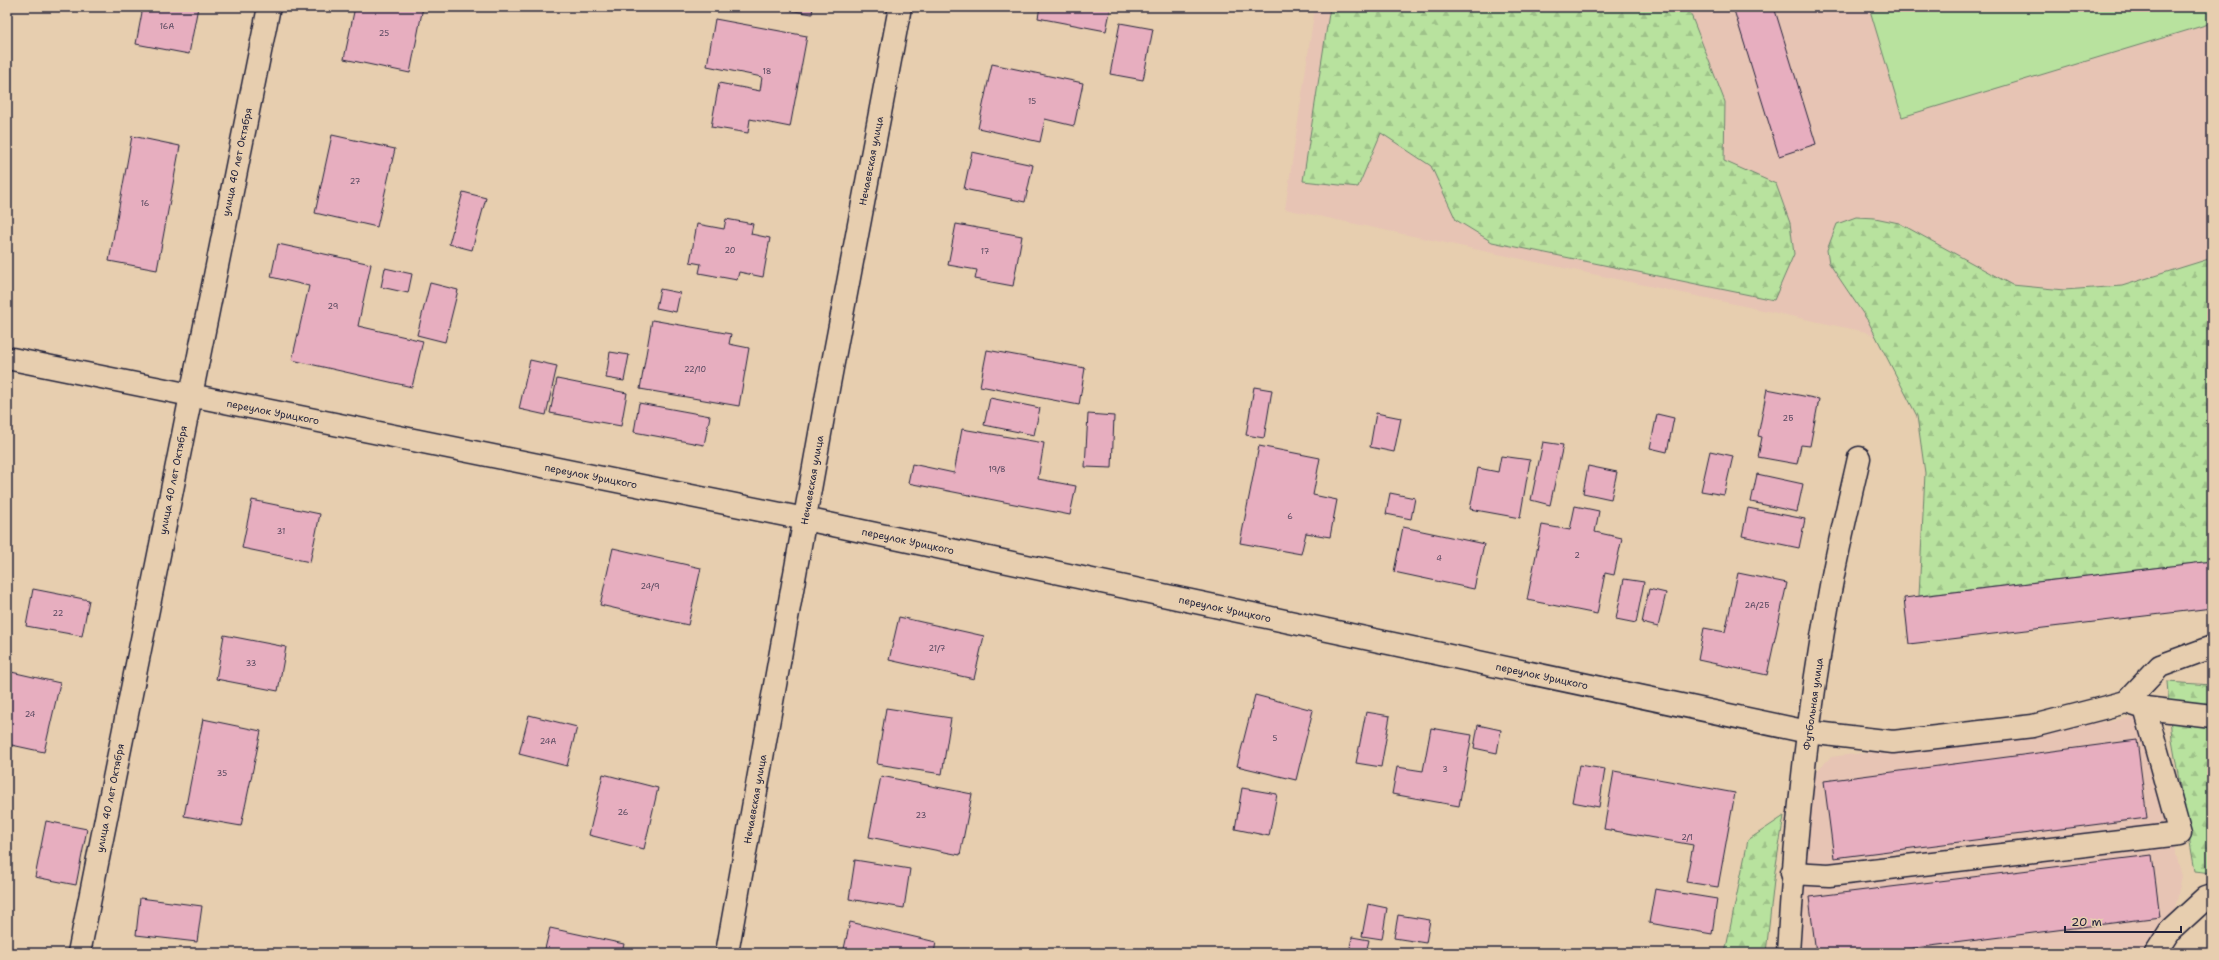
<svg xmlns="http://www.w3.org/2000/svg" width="2219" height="960" font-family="'Shantell Sans',sans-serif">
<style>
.built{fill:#e7c4b4}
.forest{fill:url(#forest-firs);stroke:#6d826c}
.pitch{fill:#b8e29e;stroke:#6d826c}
.building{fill:#e7aebf;stroke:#22223b}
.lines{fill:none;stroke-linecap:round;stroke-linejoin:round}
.minor-casing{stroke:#22223b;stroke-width:25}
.minor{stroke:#e7ceaf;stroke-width:22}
.labels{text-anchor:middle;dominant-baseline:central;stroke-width:3.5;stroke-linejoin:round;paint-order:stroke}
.number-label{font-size:8px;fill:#53455c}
.street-label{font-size:10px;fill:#22223b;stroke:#e7ceaf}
</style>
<defs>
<pattern id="forest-firs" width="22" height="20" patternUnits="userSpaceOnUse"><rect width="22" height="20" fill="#b8e29e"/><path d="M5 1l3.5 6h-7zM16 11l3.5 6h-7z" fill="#9ec289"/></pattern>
</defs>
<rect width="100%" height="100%" fill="#e7ceaf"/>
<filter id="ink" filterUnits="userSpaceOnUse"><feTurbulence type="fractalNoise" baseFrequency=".025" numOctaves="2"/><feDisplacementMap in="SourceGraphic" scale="8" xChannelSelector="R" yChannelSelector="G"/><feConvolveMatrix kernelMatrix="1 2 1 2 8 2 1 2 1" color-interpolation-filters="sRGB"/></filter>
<g filter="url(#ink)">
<!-- built -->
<g class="built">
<polygon points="1315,7 2212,7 2212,390 2123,457 1866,332 1285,209"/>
<polygon points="2138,717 2182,876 2175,908 2141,953 1797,953 1810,777 1831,757"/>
</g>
<!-- forest -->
<g class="forest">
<polygon points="1330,7 1688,7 1725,102 1724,161 1776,184 1790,223 1794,254 1774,300 1492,242 1456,220 1431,166 1381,133 1358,187 1303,181"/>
<polygon points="1856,217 1875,218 1899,223 2012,285 2064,290 2122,286 2212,258 2212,561 1919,596 1925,473 1917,416 1868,321 1829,263 1827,250 1837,224"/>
<polygon points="2167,682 2212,685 2212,873 2195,871 2172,740"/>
<polygon points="1784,816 1775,871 1766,953 1725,953 1748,840"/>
</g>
<!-- pitch -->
<polygon class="pitch" points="1869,7 2212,7 2212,23 1902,117"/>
<!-- building -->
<g class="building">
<polygon points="143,7 198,7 189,54 136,44"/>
<polygon points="355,7 423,7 410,73 344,59"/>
<polygon points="771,7 813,7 812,14"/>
<polygon points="1040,7 1111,7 1106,31 1038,18"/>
<polygon points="1733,7 1774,7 1816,144 1779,156"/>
<polygon points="715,19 807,36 790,127 750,119 748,133 711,127 719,83 760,91 762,77 707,66"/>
<polygon points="1120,23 1153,29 1143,80 1110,74"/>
<polygon points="992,64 1083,83 1074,126 1045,119 1040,142 978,128"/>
<polygon points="332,135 395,149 377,227 315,213"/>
<polygon points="132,136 180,146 157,270 109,261"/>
<polygon points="972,152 1033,165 1025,202 964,189"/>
<polygon points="463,192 486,198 472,250 449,244"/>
<polygon points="726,219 753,224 751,234 770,238 763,277 739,272 737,280 699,273 701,264 690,262 697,224 724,229"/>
<polygon points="956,224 1022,236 1013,286 975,279 977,270 948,265"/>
<polygon points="278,244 371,264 358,326 423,341 412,387 292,360 309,286 271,277"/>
<polygon points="385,268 412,274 408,293 381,287"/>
<polygon points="430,283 458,290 445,342 417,335"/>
<polygon points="660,289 680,293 676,312 656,308"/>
<polygon points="652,320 731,334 729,344 749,348 739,406 640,389"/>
<polygon points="987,350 1085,368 1079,405 980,386"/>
<polygon points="610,352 629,355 624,381 606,378"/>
<polygon points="530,360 557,366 546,415 519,409"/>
<polygon points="557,379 627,393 621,426 550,413"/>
<polygon points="1254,387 1272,390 1264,438 1246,435"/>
<polygon points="1767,389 1819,399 1810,446 1801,445 1797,464 1758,457 1762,437 1758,436"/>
<polygon points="990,398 1040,408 1034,435 984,425"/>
<polygon points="639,403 710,416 704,445 634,432"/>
<polygon points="1376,413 1401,418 1394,452 1370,447"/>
<polygon points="1088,414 1114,416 1112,468 1085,467"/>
<polygon points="1657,414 1674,418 1667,452 1650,448"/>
<polygon points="962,429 1044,443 1038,479 1076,486 1070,515 908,483 912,464 954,473"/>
<polygon points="1543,442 1563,445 1550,505 1531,500"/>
<polygon points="1259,446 1320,458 1313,495 1337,500 1330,537 1306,533 1301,554 1240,543"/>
<polygon points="1710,451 1733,456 1724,495 1701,491"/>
<polygon points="1501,456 1530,460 1520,518 1470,509 1478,468 1498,472"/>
<polygon points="1588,466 1617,472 1611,499 1583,493"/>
<polygon points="1757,474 1803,484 1797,512 1751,502"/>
<polygon points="1390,493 1415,498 1411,519 1386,514"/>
<polygon points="252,500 320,514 310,562 242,548"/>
<polygon points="1575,506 1599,511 1595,532 1622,538 1614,575 1605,573 1597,614 1527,600 1542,525 1570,530"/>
<polygon points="1748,508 1805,519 1799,548 1742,536"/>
<polygon points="1403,527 1484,544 1474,589 1394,572"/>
<polygon points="613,548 701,568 688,625 600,605"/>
<polygon points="2212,561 2212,608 1909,644 1904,598"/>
<polygon points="1738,573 1787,583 1767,675 1698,660 1704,628 1725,632"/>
<polygon points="1624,579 1644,582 1636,623 1616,619"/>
<polygon points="33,589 89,600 82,636 26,626"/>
<polygon points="1649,589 1666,593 1658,627 1642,623"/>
<polygon points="899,617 984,636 974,679 889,660"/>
<polygon points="224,635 286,647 278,691 216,679"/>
<polygon points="7,671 60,683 44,752 7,744"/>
<polygon points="1255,695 1313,710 1296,780 1237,766"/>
<polygon points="886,708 951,718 942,774 877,764"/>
<polygon points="1366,712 1390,716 1381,767 1356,763"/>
<polygon points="529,715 577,727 567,766 519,754"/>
<polygon points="203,719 261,731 241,826 184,816"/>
<polygon points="1478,725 1501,730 1497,753 1474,748"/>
<polygon points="1431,728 1472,735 1459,806 1392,794 1397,767 1423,771"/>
<polygon points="2137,740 2147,818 1834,858 1824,781"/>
<polygon points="1579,765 1605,769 1599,807 1572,802"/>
<polygon points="1614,771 1735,793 1718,887 1686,882 1693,845 1604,829"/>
<polygon points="603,774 658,788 644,849 589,835"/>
<polygon points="881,776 972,794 960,855 869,837"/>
<polygon points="1242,788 1277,794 1269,836 1235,829"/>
<polygon points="46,821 87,829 76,885 35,877"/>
<polygon points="2152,855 2160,917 1875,953 1816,953 1809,897"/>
<polygon points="855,860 910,869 904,908 849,899"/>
<polygon points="1655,889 1717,899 1712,934 1649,923"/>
<polygon points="140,898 202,906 197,942 136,935"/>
<polygon points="1368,904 1387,908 1382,939 1362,936"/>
<polygon points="1398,915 1430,920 1426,943 1394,938"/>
<polygon points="850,922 936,942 934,953 843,953"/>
<polygon points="550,928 624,944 622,953 544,953"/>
<polygon points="1352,937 1369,940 1366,953 1349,953"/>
</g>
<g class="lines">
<!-- minor casing -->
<g class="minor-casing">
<g id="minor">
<polyline points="7,358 805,519 1808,732 1893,742 2033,726 2126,702 2160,666 2212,647"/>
<polyline points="2145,708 2212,716"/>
<polyline points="1792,873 1829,875 2180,834 2145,708 2126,702"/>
<polyline points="79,953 269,7"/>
<polyline points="727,953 828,389 900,7"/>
<path d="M 1788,953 C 1795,832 1808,711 1830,591 C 1838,547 1849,502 1859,458"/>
<polyline points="2156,953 2170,931 2206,898 2212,896"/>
</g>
</g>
<!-- minor -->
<use href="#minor" class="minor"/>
</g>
</g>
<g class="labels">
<!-- number labels -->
<g class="number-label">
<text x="167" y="26">16А</text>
<text x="384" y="33">25</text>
<text x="767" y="71">18</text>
<text x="1032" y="101">15</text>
<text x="355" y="181">27</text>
<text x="145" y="203">16</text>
<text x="730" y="250">20</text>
<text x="985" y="251">17</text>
<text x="333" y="306">29</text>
<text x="695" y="369">22/10</text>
<text x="1788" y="418">2Б</text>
<text x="997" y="469">19/8</text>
<text x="1290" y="516">6</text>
<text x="281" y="531">31</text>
<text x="1577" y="555">2</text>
<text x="1439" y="558">4</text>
<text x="650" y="586">24/9</text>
<text x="1757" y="605">2А/2Б</text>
<text x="58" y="613">22</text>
<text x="937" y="648">21/7</text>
<text x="251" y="663">33</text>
<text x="30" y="714">24</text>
<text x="1275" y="738">5</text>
<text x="548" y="741">24А</text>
<text x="1445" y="769">3</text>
<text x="222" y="773">35</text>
<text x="623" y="812">26</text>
<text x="921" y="815">23</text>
<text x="1687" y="837">2/1</text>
</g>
<!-- street labels -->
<g class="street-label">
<text transform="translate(871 161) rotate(-79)">Нечаевская улица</text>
<text transform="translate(237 162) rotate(-78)">улица 40 лет Октября</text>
<text transform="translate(273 412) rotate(11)">переулок Урицкого</text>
<text transform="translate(591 476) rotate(11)">переулок Урицкого</text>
<text transform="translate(173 480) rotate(-79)">улица 40 лет Октября</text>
<text transform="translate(812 480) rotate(-80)">Нечаевская улица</text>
<text transform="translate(908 541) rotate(12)">переулок Урицкого</text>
<text transform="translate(1225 609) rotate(12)">переулок Урицкого</text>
<text transform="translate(1542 676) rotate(12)">переулок Урицкого</text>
<text transform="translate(1813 704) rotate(-82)">Футбольная улица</text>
<text transform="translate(110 798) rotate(-79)">улица 40 лет Октября</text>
<text transform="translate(755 799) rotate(-80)">Нечаевская улица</text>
</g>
</g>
<!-- margin -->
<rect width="2219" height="960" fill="none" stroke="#e7ceaf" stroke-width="24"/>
<rect x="12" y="12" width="2195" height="936" fill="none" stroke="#22223b" stroke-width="1.5" filter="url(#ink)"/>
<!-- scale -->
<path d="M2065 926v6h116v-6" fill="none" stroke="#22223b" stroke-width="2"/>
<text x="2071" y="926" font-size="12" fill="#22223b" stroke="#e7ceaf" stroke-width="3" paint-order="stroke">20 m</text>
</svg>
